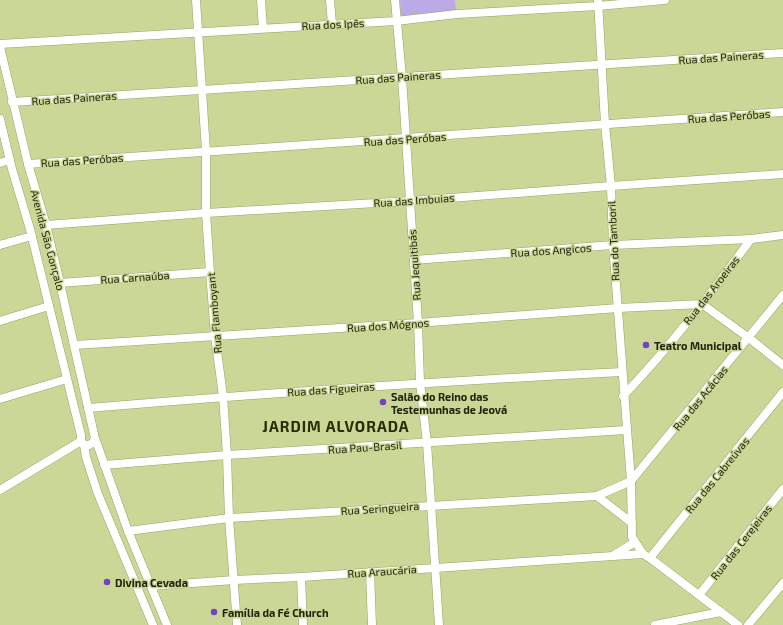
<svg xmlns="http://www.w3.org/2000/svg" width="783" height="625" font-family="'Exo 2',sans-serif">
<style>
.green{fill:#bbaae6}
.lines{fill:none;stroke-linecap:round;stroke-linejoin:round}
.street-casing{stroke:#97a265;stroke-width:9}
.street{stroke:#fff;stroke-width:8}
.poi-dot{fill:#7244bc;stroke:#cbd797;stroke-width:1.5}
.labels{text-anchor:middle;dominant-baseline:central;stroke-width:3;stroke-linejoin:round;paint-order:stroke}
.street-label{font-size:11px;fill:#1f2209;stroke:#cbd797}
.poi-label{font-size:11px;font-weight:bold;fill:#1f2209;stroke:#cbd797;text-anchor:start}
.district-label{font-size:15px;font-weight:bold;letter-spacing:1px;fill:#272d00;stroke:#cbd797}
</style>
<rect width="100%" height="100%" fill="#cbd797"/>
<!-- green -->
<polygon class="green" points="400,0 455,0 456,11 401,16"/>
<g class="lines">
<!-- street casing -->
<g class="street-casing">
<g id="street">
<polyline points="196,0 206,151 206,213 210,272 215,336 223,396 227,455 229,518 237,625"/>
<polyline points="261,0 263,28"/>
<polyline points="330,0 332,24"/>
<polyline points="395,0 402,77 418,323 420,383 427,443 439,625"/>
<polyline points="598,0 605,124 611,186 613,245 631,481 632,537 643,554 650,558 738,625"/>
<polyline points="0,44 396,21 457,14 598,6 665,0"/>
<polyline points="0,47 28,164 46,225 60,283 94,434"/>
<polyline points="12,102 783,53"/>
<polyline points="0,119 12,169 30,229 81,435 81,441 84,445 89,445 94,442 94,440"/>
<polyline points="0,163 10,160"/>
<polyline points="28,164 783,112"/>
<polyline points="46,225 206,213 410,201 611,186 783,174"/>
<polyline points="0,245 32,236"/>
<polyline points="414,260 613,245 751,239 783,235"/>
<polyline points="60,283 210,272"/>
<polyline points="0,321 49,306"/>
<polyline points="75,345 418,323 618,308 702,304 749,338 783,365"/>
<path d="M 623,396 C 670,347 711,293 751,239"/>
<polyline points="0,399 67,379"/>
<path d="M 88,408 C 266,393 444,381 622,372"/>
<polyline points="95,438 128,531 167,625"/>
<polyline points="84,445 86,457 98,494 153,625"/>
<polyline points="104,465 227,455 626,430"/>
<polyline points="0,490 81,441"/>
<polyline points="597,496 632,523"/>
<polyline points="128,531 229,518 597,496 631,481 783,295"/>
<polyline points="614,555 635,542"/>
<polyline points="650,558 783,392"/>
<polyline points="370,572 372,625"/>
<polyline points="301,577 303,625"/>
<polyline points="151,586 234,580 301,577 643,554"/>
<polyline points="699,595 783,489"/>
<polyline points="655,625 721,612"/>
<polyline points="748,625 783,583"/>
</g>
</g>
<!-- street -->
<use href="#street" class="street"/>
</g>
<!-- markers -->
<g class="poi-dot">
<circle cx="646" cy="345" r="4"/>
<circle cx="383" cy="402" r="4"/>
<circle cx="107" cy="582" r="4"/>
<circle cx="214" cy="612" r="4"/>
</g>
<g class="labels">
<!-- street labels -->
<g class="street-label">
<text transform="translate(333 24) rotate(-3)">Rua dos Ipês</text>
<text transform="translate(721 57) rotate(-4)">Rua das Paineras</text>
<text transform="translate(398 77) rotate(-4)">Rua das Paineras</text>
<text transform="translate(74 98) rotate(-4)">Rua das Paineras</text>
<text transform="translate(729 116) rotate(-4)">Rua das Peróbas</text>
<text transform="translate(405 139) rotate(-4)">Rua das Peróbas</text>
<text transform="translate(82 160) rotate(-4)">Rua das Peróbas</text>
<text transform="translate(414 200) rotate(-4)">Rua das Imbuias</text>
<text transform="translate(48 240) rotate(75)">Avenida São Gonçalo</text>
<text transform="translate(613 241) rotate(-93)">Rua do Tamboril</text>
<text transform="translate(551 250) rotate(-4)">Rua dos Angicos</text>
<text transform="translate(414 265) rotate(-94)">Rua Jequitibás</text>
<text transform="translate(135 277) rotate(-4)">Rua Carnaúba</text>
<text transform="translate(711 290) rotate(-52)">Rua das Aroeiras</text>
<text transform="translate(214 313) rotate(-95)">Rua Flamboyant</text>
<text transform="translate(388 325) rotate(-4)">Rua dos Mógnos</text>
<text transform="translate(331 389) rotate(-4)">Rua das Figueiras</text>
<text transform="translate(700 398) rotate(-51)">Rua das Acácias</text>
<text transform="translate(365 447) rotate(-4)">Rua Pau-Brasil</text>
<text transform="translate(717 475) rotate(-51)">Rua das Cabreúvas</text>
<text transform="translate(380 508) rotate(-4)">Rua Seringueira</text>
<text transform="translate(741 542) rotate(-52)">Rua das Cerejeiras</text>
<text transform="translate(382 571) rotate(-4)">Rua Araucária</text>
</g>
<!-- poi labels -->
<g class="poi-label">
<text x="654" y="345">Teatro Municipal</text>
<text x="391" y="396">Salão do Reino das<tspan x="391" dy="13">Testemunhas de Jeová</tspan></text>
<text x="115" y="582">Divina Cevada</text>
<text x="222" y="612">Família da Fé Church</text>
</g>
<!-- district labels -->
<g class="district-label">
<text x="336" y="426">JARDIM ALVORADA</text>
</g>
</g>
</svg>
